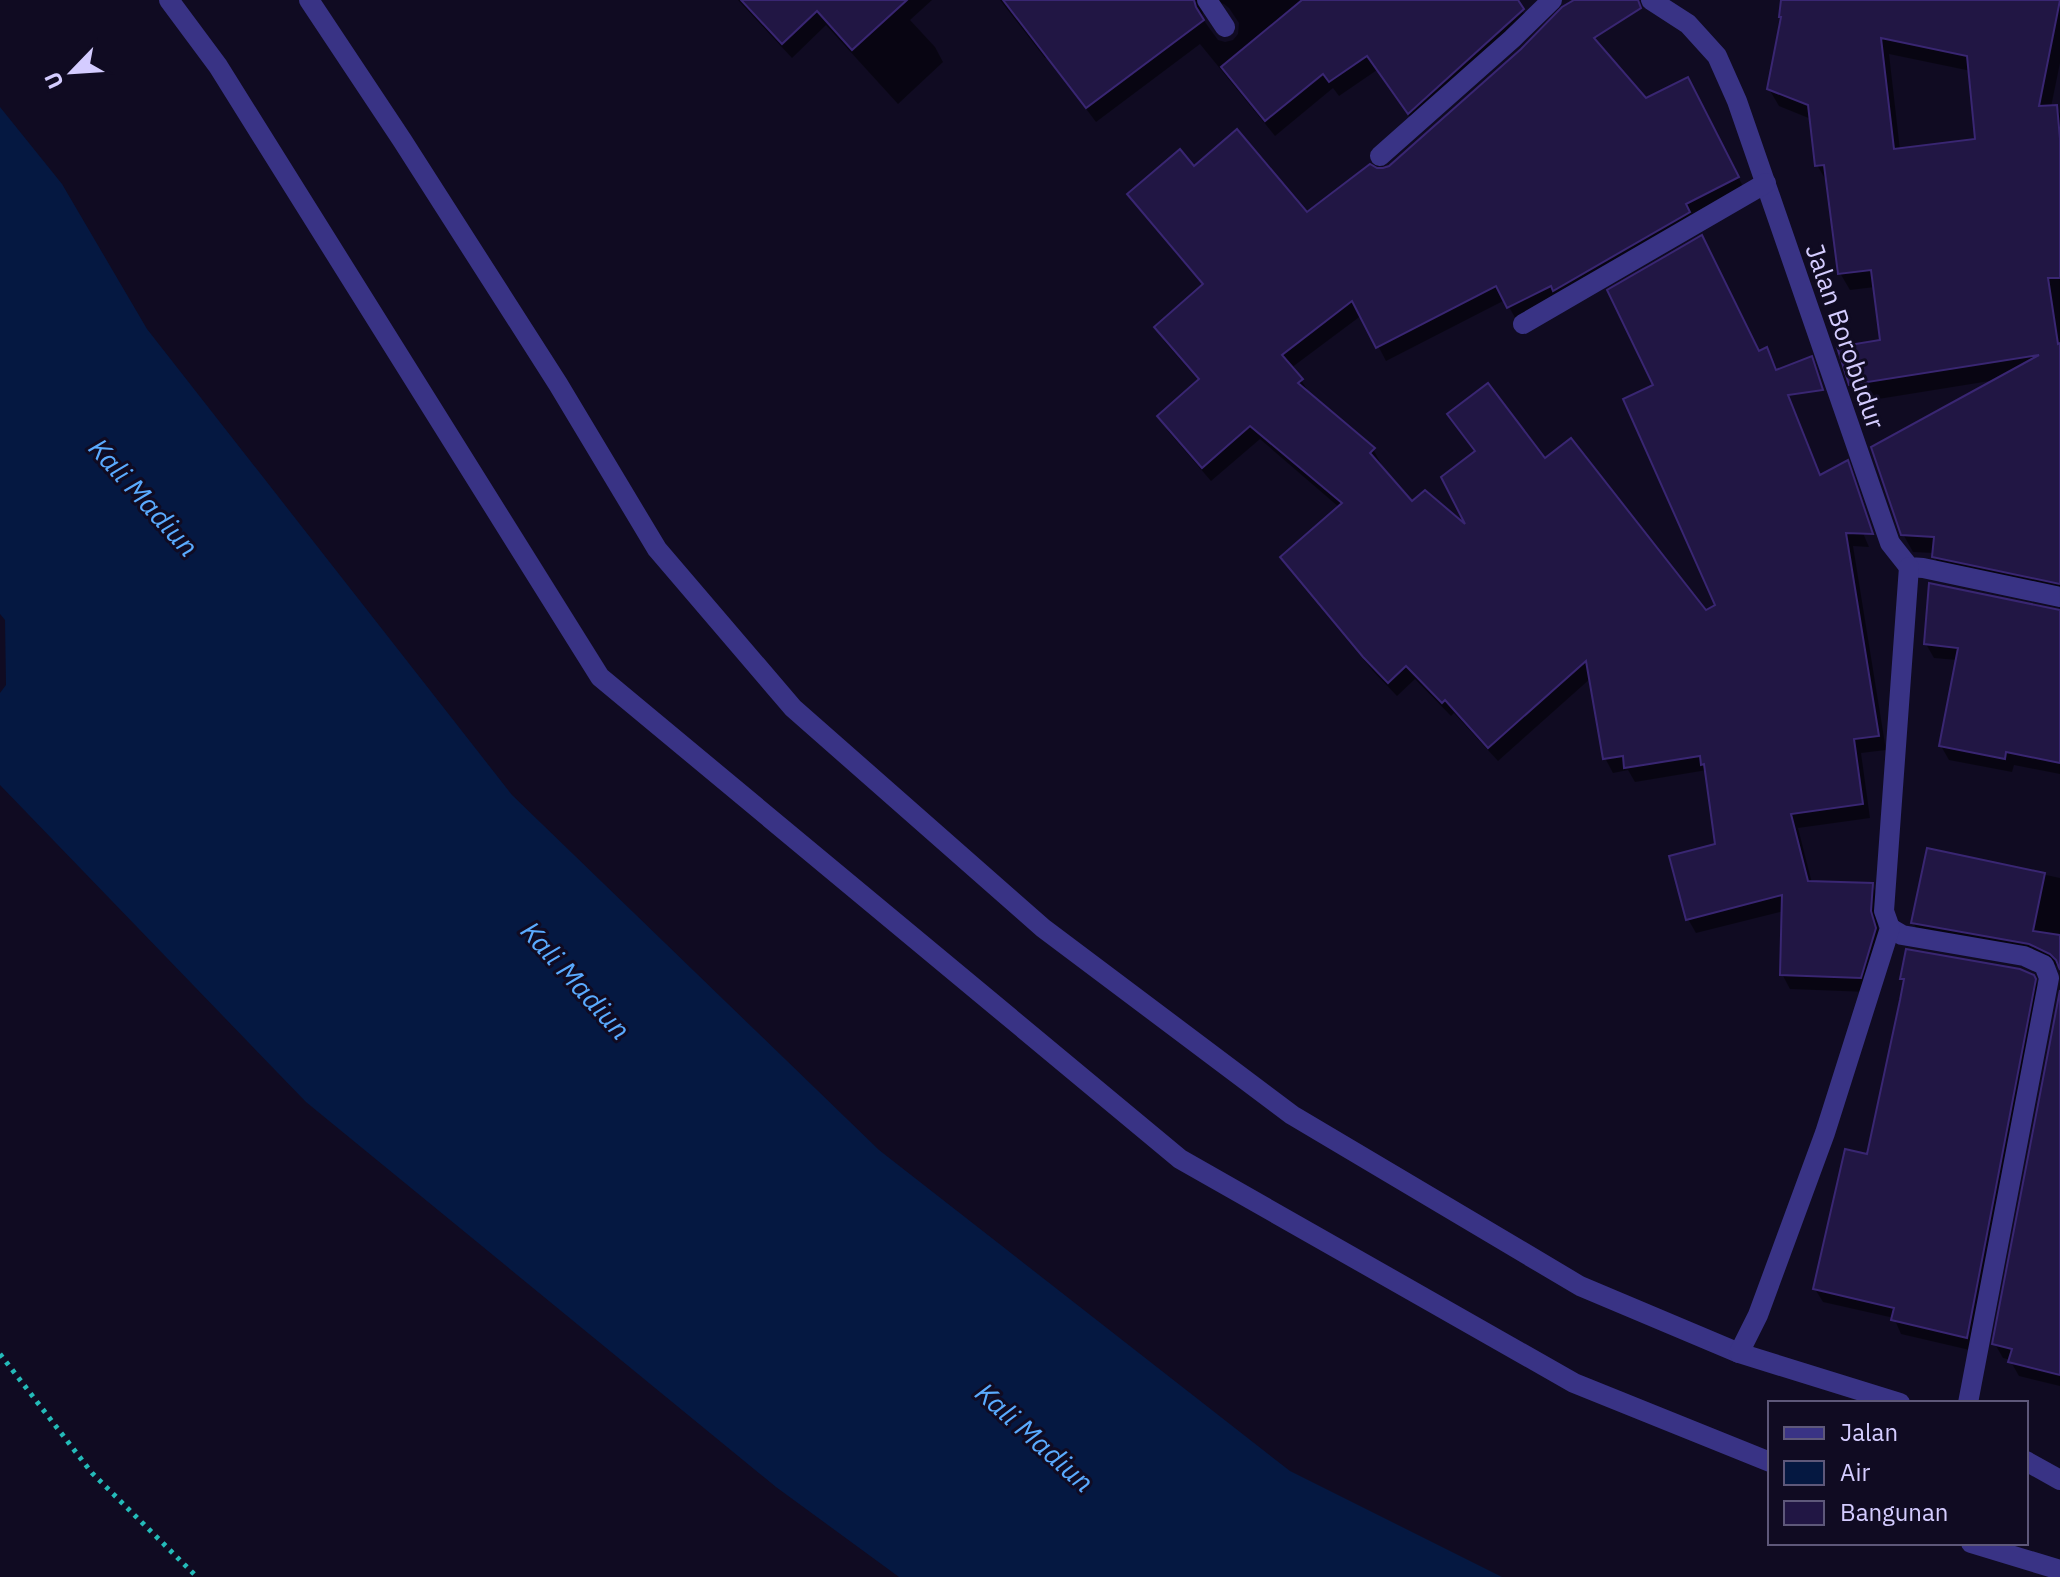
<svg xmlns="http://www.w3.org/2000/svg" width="2060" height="1577" font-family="'IBM Plex Sans',sans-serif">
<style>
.water{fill:#051841}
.shadow{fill:#0007;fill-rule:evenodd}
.building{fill:#211644;stroke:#392672;stroke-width:2;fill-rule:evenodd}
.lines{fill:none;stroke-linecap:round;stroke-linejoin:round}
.path{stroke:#24bbb9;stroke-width:5;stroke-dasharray:4 6;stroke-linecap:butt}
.minor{stroke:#393385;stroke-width:20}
.labels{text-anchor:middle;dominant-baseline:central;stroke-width:6;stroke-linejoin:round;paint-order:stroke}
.street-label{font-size:26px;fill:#d4ccff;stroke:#100b22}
.water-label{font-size:28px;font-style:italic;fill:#5aabff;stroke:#100b22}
</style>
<rect width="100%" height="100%" fill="#100b22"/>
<!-- water -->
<polygon class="water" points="0,107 62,184 147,329 512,795 879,1150 1290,1471 1502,1577 899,1577 776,1487 306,1102 0,785 0,693 6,685 5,620 0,614"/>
<!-- shadow -->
<g class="shadow">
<polygon points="738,0 932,0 910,20 935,47 943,62 898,104 826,25 792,58"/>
<path d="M 1000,0 L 1515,0 L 1531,25 L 1418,128 L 1377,70 L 1339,96 L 1333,88 L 1275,136 L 1200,44 L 1096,122 L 1047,57 L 1045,58 ZM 1217,2 L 1224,4 L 1229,8 L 1239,23 L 1238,34 L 1233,40 L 1225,42 L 1218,40 L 1202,18 L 1203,11 Z"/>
<path d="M 1786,0 L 2060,0 L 2060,63 L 2051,107 L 2056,107 L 2060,114 L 2060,587 L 1944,573 L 1934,556 L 1934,553 L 1913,552 L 1903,534 L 1996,380 L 1866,401 L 1857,384 L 1851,347 L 1882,342 L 1875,287 L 1850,290 L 1840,273 L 1827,182 L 1817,165 L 1811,119 L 1779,106 L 1769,89 ZM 1889,54 L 1971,71 L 1977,140 L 1900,150 Z"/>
<polygon points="1695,94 1746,192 1517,321 1505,300 1386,361 1362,315 1291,368 1301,380 1310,394 1373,449 1381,464 1379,466 1411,504 1471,532 1545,461 1705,613 1717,606 1759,353 1766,350 1774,364 1821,477 1842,484 1869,547 1853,546 1886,750 1861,753 1870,818 1798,828 1812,883 1872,885 1880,900 1878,927 1883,944 1868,992 1790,989 1782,974 1784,911 1696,933 1688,919 1717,846 1707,770 1635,782 1628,770 1613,773 1605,758 1591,678 1498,761 1454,713 1451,716 1415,679 1397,696 1373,671 1291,572 1282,557 1340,508 1260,439 1211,481 1168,431 1159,416 1199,381 1165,342 1157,328 1204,286 1138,208 1130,194 1194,169 1307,214 1376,170 1628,160"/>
<polygon points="2060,611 2060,774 2014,765 2012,772 1949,760 1941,746 1957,660 1934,658 1926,644"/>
<polygon points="1928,850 2060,878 2060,967 2038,957 1922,937 1913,923"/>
<polygon points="2032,976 2041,990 1974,1351 1901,1334 1894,1318 1823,1302 1815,1289 1868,1156 1905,983 1902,979"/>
<polygon points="2060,1000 2060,1386 2019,1376 2011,1362 2011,1360 2003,1358 1995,1344"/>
</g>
<!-- building -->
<g class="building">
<polygon points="741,0 907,0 852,50 817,11 782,44"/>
<polygon points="1003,0 1194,0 1196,7 1204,20 1086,108"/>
<polygon points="1302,0 1518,0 1524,9 1408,114 1367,56 1329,82 1323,74 1265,121 1221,67"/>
<polygon points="1574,0 1638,0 1641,8 1594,38 1646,98 1688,77 1739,177 1686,204 1690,212 1553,291 1551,286 1507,308 1496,286 1376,348 1352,301 1282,355 1303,379 1298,383 1375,448 1370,453 1412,501 1425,490 1465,524 1441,477 1475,451 1447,414 1488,383 1545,458 1571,438 1706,610 1715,605 1623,399 1653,385 1607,290 1702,235 1759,351 1767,347 1776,370 1812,356 1823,390 1788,395 1820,475 1848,460 1873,534 1846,533 1879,736 1854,739 1863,804 1791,814 1808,881 1873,883 1871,911 1876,928 1861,978 1780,975 1782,895 1686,920 1669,856 1715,844 1704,764 1701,765 1700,756 1624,768 1623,756 1603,759 1586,661 1488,748 1445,700 1442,703 1406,666 1388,683 1363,657 1280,557 1342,503 1250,426 1202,468 1157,416 1199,379 1154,327 1203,284 1127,194 1180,149 1194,166 1237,129 1307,212 1370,164 1377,168 1383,168 1389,166 1521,49 1562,7"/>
<path d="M 1781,0 L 2060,0 L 2039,106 L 2057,105 L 2060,139 L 2060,278 L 2048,278 L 2058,344 L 2060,343 L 2060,584 L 1932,557 L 1934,537 L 1901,535 L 1871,447 L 2039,355 L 1849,385 L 1837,347 L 1880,340 L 1871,270 L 1838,274 L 1824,165 L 1815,166 L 1808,105 L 1767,89 L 1781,17 L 1779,17 ZM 1881,38 L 1967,56 L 1975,139 L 1894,149 Z"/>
<polygon points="1929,583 2060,610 2060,763 2006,752 2005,759 1939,746 1958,648 1924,644"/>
<polygon points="1927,848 2045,873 2033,931 2060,935 2060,970 2056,960 2050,954 2029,944 1911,923"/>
<polygon points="1906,949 2020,969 2034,975 2036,979 1967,1338 1891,1320 1894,1308 1813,1289 1845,1149 1867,1154 1900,1000 1904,979 1900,979"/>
<polygon points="2060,990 2060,1375 2008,1362 2012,1349 1992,1344"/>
</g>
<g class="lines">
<!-- path -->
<polyline class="path" points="0,1354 92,1473 197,1577"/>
<!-- minor -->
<g class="minor">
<polyline points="169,0 218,66 600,677 1180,1159 1574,1383 1770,1462"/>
<polyline points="309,0 402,140 558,384 657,549 793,708 1043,928 1292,1115 1580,1286 1739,1353"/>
<polyline points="1207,0 1225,27"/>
<polyline points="1651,0 1688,24 1717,56 1737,101 1890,543 1909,567 1923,568 2060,597"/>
<polyline points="1380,156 1512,39 1552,0"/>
<polyline points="1523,324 1766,183"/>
<polyline points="1890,928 1902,935 2024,956 2044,965 2049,978 1968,1403"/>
<polyline points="1900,1403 1739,1353 1758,1315 1825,1133 1890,928 1884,911 1909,567"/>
<polyline points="2026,1461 2060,1480"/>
<polyline points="1971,1543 2060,1570"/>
</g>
</g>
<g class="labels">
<!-- street labels -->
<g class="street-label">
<text transform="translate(1846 336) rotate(71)">Jalan Borobudur</text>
</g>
<!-- water labels -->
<g class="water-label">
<text transform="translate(144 497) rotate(48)">Kali Madiun</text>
<text transform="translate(576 980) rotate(48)">Kali Madiun</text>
<text transform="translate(1035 1437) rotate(42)">Kali Madiun</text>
</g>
</g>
<!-- legend -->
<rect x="1768" y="1401" width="260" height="144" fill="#100b22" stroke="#5e587a" stroke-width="2"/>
<rect x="1784" y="1427" width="40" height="12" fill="#393385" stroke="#5e587a" stroke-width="2"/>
<text x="1840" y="1441" font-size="24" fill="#d4ccff">Jalan</text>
<rect x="1784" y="1461" width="40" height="24" fill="#051841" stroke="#5e587a" stroke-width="2"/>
<text x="1840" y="1481" font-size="24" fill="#d4ccff">Air</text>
<rect x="1784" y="1501" width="40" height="24" fill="#211644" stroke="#5e587a" stroke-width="2"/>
<text x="1840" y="1521" font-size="24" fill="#d4ccff">Bangunan</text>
<!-- north arrow -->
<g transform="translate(72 72) rotate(245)" stroke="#100b22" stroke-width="6" paint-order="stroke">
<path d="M0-6L14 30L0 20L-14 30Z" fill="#d4ccff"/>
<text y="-12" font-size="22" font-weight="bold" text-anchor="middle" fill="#d4ccff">U</text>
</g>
</svg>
